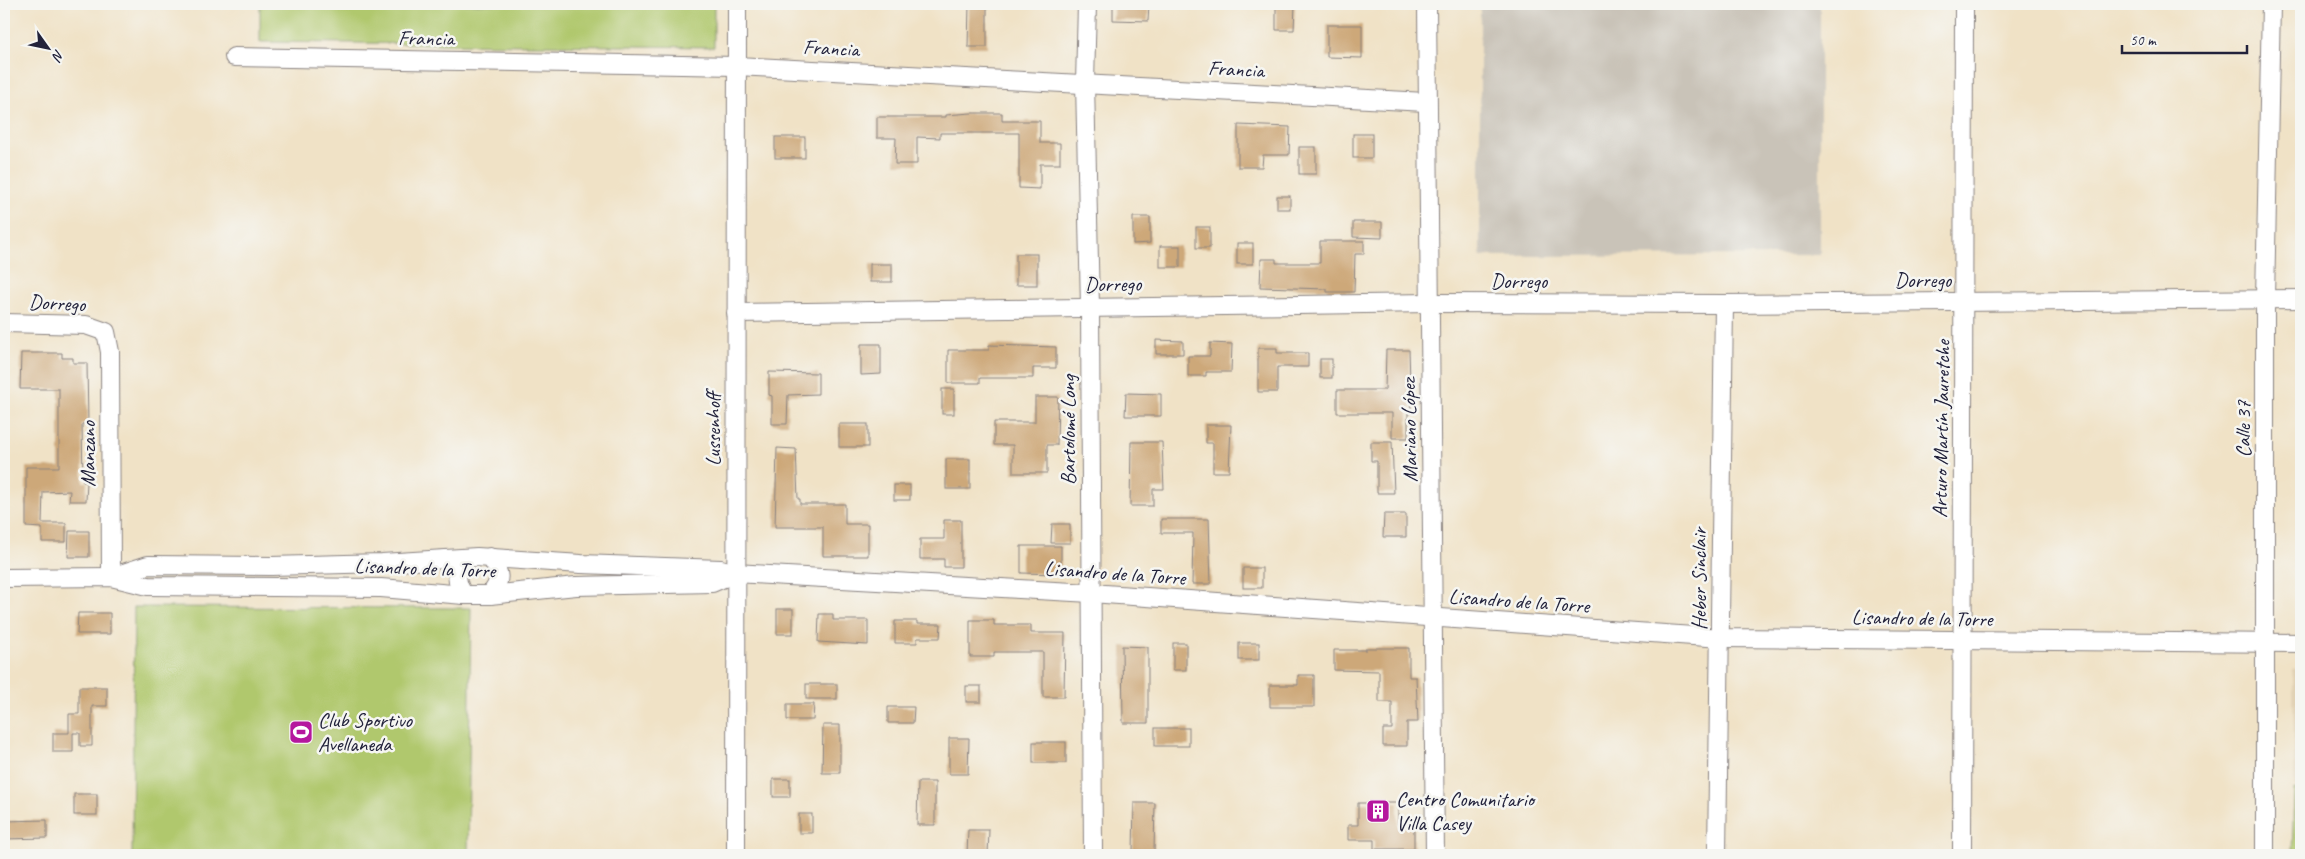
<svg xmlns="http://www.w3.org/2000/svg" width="2305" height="859" font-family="Caveat,sans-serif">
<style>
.built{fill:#e1d2b5}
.industrial{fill:#c9c3b8}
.green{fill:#b0c86d;stroke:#697554}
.building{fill:#cda879}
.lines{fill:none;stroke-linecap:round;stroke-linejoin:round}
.street-casing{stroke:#898280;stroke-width:20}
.street{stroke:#fff;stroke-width:18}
.labels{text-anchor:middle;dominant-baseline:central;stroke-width:5;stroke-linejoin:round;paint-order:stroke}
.street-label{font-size:21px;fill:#22223b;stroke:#f6f6f2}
.poi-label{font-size:21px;fill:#22223b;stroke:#f6f6f2;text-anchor:start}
</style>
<rect width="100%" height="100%" fill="#f6f6f2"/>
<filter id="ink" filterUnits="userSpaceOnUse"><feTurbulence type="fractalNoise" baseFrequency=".02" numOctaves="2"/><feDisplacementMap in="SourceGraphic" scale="10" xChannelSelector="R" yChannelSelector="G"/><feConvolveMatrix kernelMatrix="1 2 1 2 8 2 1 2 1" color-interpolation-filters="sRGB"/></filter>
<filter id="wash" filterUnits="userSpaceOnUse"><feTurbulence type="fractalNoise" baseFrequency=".0096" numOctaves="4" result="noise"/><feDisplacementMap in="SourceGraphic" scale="20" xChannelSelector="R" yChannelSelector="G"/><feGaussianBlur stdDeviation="1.12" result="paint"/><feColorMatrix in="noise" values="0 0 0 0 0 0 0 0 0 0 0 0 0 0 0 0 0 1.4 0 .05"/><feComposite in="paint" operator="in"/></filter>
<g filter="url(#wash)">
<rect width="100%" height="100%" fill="#f0e2c6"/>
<!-- built -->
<polygon class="built" points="2293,669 2301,669 2301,786 2294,786"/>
<!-- industrial -->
<polygon class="industrial" points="1480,4 1820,4 1820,255 1480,256"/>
<!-- green -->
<g class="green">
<polygon points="260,4 714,4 714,47 260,42"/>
<polygon points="134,607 471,608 468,855 132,855"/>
<polygon points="2294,789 2301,790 2301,855 2292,855"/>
</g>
<g id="blocks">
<!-- building -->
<g class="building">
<polygon points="969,4 987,4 987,47 968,47"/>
<polygon points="1113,4 1149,4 1148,21 1113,20"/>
<polygon points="1276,4 1295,4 1294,30 1276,30"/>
<polygon points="1327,25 1362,25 1362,58 1327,57"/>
<polygon points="971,113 1002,113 1002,121 1040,121 1040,143 1060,143 1060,164 1040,164 1040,189 1019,188 1019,133 940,133 940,138 917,137 917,164 895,164 896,138 877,138 877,117 946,117 946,115"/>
<polygon points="1238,125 1290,127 1289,155 1263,155 1262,167 1238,167"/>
<rect x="1353" y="134" width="19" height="24"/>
<rect x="775" y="137" width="30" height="21"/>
<rect x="1299" y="147" width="17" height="27"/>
<rect x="1277" y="196" width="13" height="13"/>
<polygon points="1133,217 1150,217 1150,243 1133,244"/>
<polygon points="1353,222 1382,222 1382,238 1353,237"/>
<rect x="1196" y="227" width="14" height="21"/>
<polygon points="1320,241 1364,241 1364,254 1355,254 1354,292 1327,292 1327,289 1260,287 1261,259 1276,259 1276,263 1320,263"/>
<rect x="1237" y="243" width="16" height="21"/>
<rect x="1160" y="246" width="20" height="21"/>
<rect x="1016" y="254" width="21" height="31"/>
<rect x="870" y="264" width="22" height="18"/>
<polygon points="1156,340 1183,341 1183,354 1156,354"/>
<polygon points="1210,343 1232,344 1231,372 1206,372 1206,376 1188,376 1188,356 1210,356"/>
<polygon points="861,344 881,344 881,374 861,375"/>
<polygon points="989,345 1056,347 1056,368 1033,368 1033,378 980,378 980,383 948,383 948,350 989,350"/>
<polygon points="1258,348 1277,348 1277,353 1308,353 1308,367 1277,367 1277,392 1258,392"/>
<polygon points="1386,350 1409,350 1411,413 1408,413 1408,438 1392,438 1392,413 1337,413 1337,390 1385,390"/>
<polygon points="21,353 62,353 62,358 73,358 73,363 87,363 88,423 82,424 83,482 87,482 86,501 69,501 70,491 43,492 42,523 66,523 66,542 42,542 42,528 26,527 26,467 59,467 59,389 20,389"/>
<rect x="1320" y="359" width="12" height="19"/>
<polygon points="769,372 818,373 818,394 788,395 787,424 772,424 772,396 769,395"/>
<rect x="942" y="389" width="12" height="25"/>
<polygon points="1126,393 1161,394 1161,416 1125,416"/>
<polygon points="1035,397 1058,397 1057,445 1047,445 1047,473 1013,473 1013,445 994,445 994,422 1035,422"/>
<rect x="839" y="424" width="29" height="23"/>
<polygon points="1206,425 1231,425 1229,472 1213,472 1213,443 1206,443"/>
<polygon points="1131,442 1162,442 1164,489 1153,489 1153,506 1130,506"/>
<polygon points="1371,442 1392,442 1394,493 1377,493 1377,461 1371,461"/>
<polygon points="777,448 796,449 798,499 800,499 800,504 845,504 845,524 868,524 868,556 823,556 823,527 775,527"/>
<rect x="946" y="459" width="24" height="30"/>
<rect x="894" y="485" width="16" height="15"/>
<polygon points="1384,514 1406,514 1406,537 1383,537"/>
<polygon points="1161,519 1209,519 1211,584 1192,584 1193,533 1161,533"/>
<polygon points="944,520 961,520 961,567 944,567 944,559 920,559 920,539 944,539"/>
<polygon points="1052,524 1070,524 1070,543 1051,543"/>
<polygon points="69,531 89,531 89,557 68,557"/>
<polygon points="1021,546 1061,546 1061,574 1021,573"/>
<rect x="1243" y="568" width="19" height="20"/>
<rect x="777" y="609" width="16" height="25"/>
<polygon points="78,613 110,613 110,634 77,634"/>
<polygon points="819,614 833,614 833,620 868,620 868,645 818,642"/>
<polygon points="970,620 994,620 994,625 1031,625 1031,633 1065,633 1064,697 1043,697 1043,652 994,652 994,657 970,657"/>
<polygon points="895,621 917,621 917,624 941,624 940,638 917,638 917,643 895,643"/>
<rect x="1173" y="643" width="13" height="27"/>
<rect x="1239" y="643" width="20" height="17"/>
<polygon points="1122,646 1148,647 1148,723 1123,723"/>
<polygon points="1366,648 1409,648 1409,677 1416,677 1418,722 1407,722 1407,746 1383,746 1383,729 1392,729 1392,702 1379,702 1379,671 1334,670 1334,650 1366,650"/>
<polygon points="1298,675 1314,675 1314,707 1270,707 1270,685 1298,685"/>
<rect x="806" y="684" width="31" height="15"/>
<rect x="966" y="686" width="15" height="16"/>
<polygon points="79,687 107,687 107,706 92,706 92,746 80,746 80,733 73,733 73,752 53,752 53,733 69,733 69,714 79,714"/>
<polygon points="787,704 814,704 813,720 787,720"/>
<polygon points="888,707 914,707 913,723 888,723"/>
<polygon points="823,725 840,725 840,773 822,773"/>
<rect x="1155" y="728" width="34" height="18"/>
<polygon points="949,738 969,738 968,774 949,774"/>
<rect x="1033" y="742" width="33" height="21"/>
<rect x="773" y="779" width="17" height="18"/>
<polygon points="918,782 935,782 935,825 917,825"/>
<rect x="74" y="794" width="23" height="21"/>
<polygon points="1134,803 1155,803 1154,851 1133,851"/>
<polygon points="1358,803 1398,803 1398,825 1414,825 1414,849 1374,849 1374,840 1348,840 1348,825 1358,825"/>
<rect x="799" y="814" width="13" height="19"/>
<polygon points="47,820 47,838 4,839 4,821"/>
<polygon points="968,830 989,830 988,855 967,855"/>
</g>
</g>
</g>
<g filter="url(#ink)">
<use href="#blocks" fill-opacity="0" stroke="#898280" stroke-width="1"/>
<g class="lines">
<!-- street casing -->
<g class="street-casing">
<g id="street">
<polyline points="1087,4 1085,83 1090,307 1093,855"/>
<polyline points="1427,4 1435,855"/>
<polyline points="234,57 737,66 1426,102"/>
<polyline points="736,313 1430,303 1724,304 2301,299"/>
<polyline points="4,323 86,325 106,332 110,352 111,577"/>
<path d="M 490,557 C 501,573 502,580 490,595"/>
<polyline points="111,577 148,565 271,566 382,563 477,557 581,564 721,569 735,573 1091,593 1721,638 2301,643"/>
<polyline points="4,578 111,577 148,586 381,588 464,595 490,595 576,586 712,583 735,573"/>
<path d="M 464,595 C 455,582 455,571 464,558"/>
<polyline points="736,855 737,4"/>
<polyline points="1717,855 1724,304"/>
<path d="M 1962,855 C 1961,571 1965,288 1964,4"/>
<polyline points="2265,855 2265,299 2271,4"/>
</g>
</g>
<!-- street -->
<use href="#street" class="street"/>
</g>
</g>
<!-- icons -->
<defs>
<g id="stadium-square" transform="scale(1.25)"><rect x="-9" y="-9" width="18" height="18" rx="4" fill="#b5179e" stroke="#f6f6f2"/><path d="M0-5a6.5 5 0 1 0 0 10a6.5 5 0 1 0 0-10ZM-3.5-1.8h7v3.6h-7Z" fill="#fff"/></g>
<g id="building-square" transform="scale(1.25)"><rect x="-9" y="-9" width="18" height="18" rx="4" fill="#b5179e" stroke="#f6f6f2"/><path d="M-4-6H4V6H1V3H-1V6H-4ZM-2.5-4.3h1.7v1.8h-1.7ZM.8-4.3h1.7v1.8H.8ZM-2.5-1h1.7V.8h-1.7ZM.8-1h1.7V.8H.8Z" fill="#fff"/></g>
</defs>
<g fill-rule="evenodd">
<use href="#stadium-square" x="301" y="732"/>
<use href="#building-square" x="1378" y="811"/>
</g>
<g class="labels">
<!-- street labels -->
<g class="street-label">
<text transform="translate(426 38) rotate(1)">Francia</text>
<text transform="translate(831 48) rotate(3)">Francia</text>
<text transform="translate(1236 69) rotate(3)">Francia</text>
<text x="1923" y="280">Dorrego</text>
<text x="1519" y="281">Dorrego</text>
<text transform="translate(1113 284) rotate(-1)">Dorrego</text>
<text transform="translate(57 303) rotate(3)">Dorrego</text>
<text transform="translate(713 429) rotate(-90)">Lussenhoff</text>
<text transform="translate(1941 429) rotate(-89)">Arturo Martín Jauretche</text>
<text transform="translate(2243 429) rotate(-90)">Calle 37</text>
<text transform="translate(1068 430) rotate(-90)">Bartolomé Long</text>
<text transform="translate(1409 430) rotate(-91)">Mariano López</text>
<text transform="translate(88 454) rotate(-90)">Manzano</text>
<text transform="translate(425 568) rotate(2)">Lisandro de la Torre</text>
<text transform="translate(1115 573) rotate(4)">Lisandro de la Torre</text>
<text transform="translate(1699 579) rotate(-90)">Heber Sinclair</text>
<text transform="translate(1519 601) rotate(4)">Lisandro de la Torre</text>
<text transform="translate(1922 618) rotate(1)">Lisandro de la Torre</text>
</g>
<!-- poi labels -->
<g class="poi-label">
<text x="318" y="720">Club Sportivo<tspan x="318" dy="24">Avellaneda</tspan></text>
<text x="1396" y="799">Centro Comunitario<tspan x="1396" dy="24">Villa Casey</tspan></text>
</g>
</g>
<!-- margin -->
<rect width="2305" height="859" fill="none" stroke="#f6f6f2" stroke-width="20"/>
<!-- north arrow -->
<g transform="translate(48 48) rotate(123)" stroke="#f6f6f2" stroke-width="4" paint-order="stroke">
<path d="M0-4L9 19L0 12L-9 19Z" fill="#22223b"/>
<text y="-8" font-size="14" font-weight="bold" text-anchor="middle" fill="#22223b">N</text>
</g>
<!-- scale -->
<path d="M2122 45v8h125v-8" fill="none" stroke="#22223b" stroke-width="2.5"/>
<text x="2130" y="45" font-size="15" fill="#22223b" stroke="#f6f6f2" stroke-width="4" paint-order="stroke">50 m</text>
</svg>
